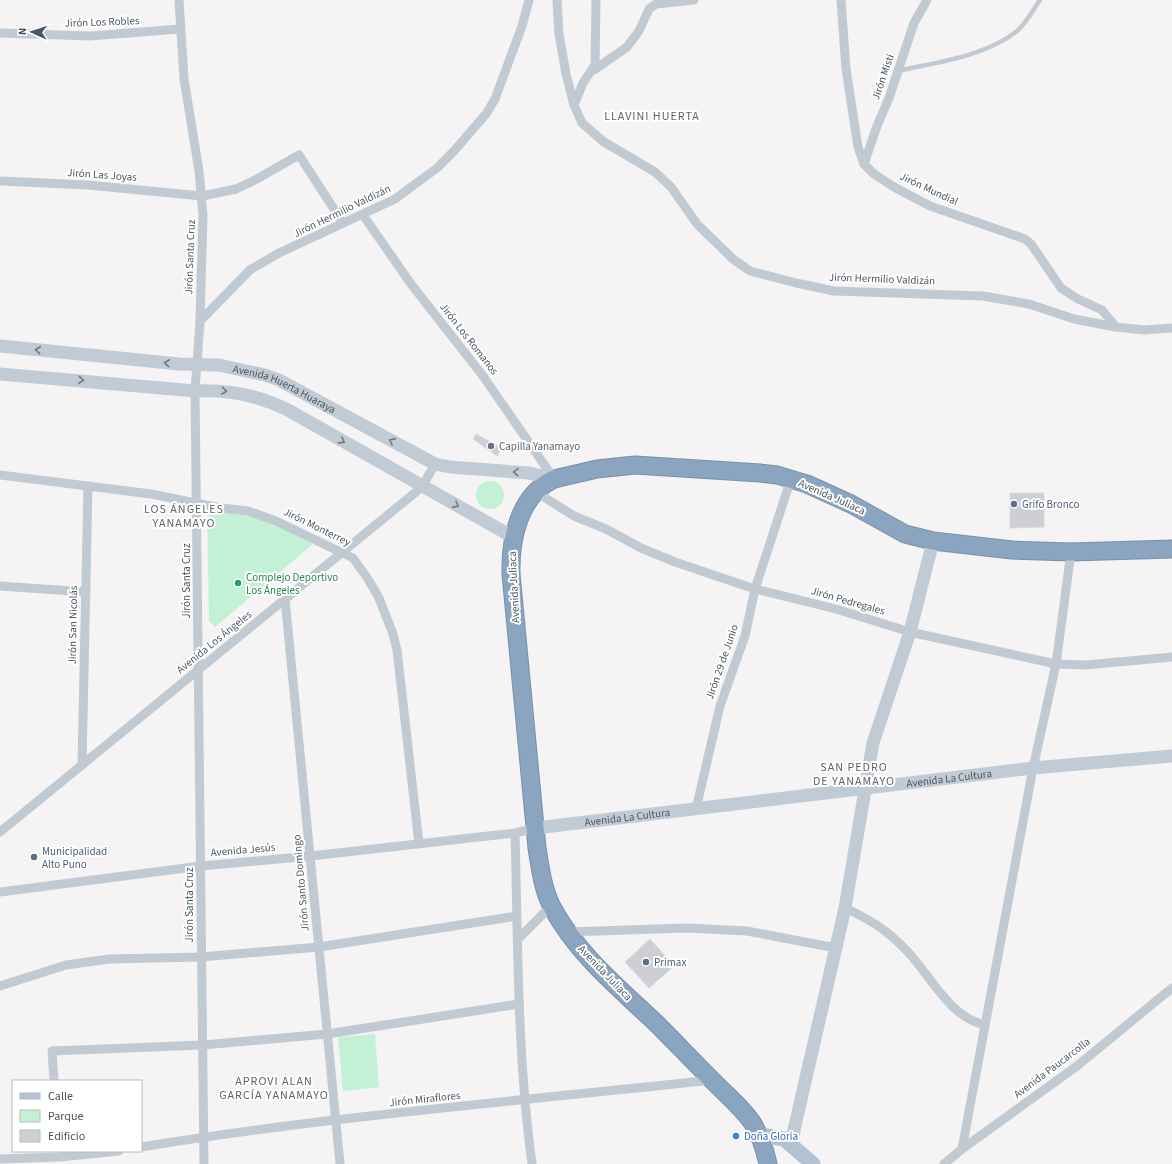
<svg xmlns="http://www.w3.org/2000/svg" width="1172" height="1164" font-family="'Source Sans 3',sans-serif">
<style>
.green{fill:#c3f1d5}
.building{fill:#cdcfd5;stroke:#d7d9de}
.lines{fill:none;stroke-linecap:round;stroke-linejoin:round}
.highway-casing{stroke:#7690ad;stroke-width:19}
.lane{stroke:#c1cad2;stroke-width:4.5}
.street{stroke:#c1cad2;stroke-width:9}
.secondary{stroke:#c1cbd6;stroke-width:13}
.primary{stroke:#b3c2d1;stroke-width:15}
.highway{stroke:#8ba5c1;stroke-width:17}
.oneway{stroke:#6e7984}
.worship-dot{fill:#6b7280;stroke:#fff;stroke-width:1.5}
.service-dot{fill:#5c6f8a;stroke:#fff;stroke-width:1.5}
.leisure-dot{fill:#2e9e5b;stroke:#fff;stroke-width:1.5}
.shop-dot{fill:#3f7fe0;stroke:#fff;stroke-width:1.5}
.labels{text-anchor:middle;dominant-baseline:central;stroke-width:4;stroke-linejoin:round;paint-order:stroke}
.street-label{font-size:11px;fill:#4a5661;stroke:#fff}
.worship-label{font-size:11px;fill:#5b616d;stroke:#fff;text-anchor:start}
.service-label{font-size:11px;fill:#4e5e75;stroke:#fff;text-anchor:start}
.leisure-label{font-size:11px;fill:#27864d;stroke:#fff;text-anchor:start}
.shop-label{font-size:11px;fill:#366cbe;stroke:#fff;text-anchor:start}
.neighbourhood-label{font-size:12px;letter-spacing:1px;fill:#5f6368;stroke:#fff}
</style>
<rect width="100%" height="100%" fill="#f5f3f3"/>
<!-- green -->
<g class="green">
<circle cx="490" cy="495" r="14"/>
<polygon points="207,502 246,509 311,540 312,545 215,627 209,621"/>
<polygon points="375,1034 379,1087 343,1091 338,1037"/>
</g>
<!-- building -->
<g class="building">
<polygon points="476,434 502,448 497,456 473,439"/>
<polygon points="1010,493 1044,493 1044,527 1010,528"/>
<polygon points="650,939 674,966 649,988 625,962"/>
</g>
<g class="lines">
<!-- highway casing -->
<g class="highway-casing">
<path id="highway" d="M 768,1164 C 758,1117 741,1110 710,1078 C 692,1060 675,1042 657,1024 C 619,988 577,954 552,907 C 543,890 540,867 537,848 L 511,574 C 510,539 519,495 554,479 L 597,469 L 635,465 L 760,473 L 777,475 L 807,484 L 851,504 L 905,534 L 933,541 L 1012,550 L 1071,552 L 1172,549"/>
</g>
<!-- lane -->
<path class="lane" d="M 898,71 C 937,62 983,57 1016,32 C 1025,25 1033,10 1040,0"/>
<!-- street -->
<g class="street">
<polyline points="179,0 184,79 199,171 203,215 200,321 195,391 204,1164"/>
<polyline points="557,0 559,34 566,74 574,105 582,123 604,142 655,172 671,187 697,224 733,259 750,271 796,283 834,291 983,296 1029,304 1074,319 1116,327 1144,330 1172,328"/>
<polyline points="841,0 846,69 858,147 864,164 874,174 894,187 930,206 1025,239 1031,244 1061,288 1078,299 1102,310 1116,327"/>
<polyline points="0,33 90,36 180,29"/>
<polyline points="594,70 627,47 639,31 649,9 656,4 694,0"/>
<polyline points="574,105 583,83 595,65 596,0"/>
<polyline points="864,164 877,126 889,98 914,23 927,0"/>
<polyline points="0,181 88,185 202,196 236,189 255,180 299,155 343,223"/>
<polyline points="363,215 411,284 483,376 554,479"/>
<polyline points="200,321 250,270 279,253 395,199 437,168 454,151 486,114 495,99 522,26 529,0"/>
<polyline points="0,475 151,494 221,508 248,511 276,521 353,558 368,579 379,598 393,634 397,650 419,844"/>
<polyline points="536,492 574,516 606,529 641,548 675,562 755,589 836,609 910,632 1056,664 1086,665 1172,657"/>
<polyline points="0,586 86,592"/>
<polyline points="285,599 340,1164"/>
<polyline points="82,765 88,486"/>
<polyline points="696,809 720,706 745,636 755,589 791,479"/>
<polyline points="0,832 422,487 435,464"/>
<path d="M 515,833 C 518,943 517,1054 532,1164"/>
<polyline points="0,892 201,866 311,856 515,833 536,828"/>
<path d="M 845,908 C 871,920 887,930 907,951 C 931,976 949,1017 985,1025"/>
<polyline points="568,932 687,928 747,931 836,948"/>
<polyline points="518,939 551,906"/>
<polyline points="0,986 66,965 109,959 201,957 319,947 517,916"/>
<polyline points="54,1081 52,1051 203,1045 327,1034 519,1004"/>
<path d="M 141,1147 C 330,1116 521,1101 711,1080"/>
<polyline points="962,1149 1033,768 1056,664 1071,552"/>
<polyline points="0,1159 60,1157 119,1151"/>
<polyline points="944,1164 962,1149 1077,1066 1172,988"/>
</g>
<!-- secondary -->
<g class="secondary">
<path id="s1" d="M 0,346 L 179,364 L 219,365 L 265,375 L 279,380 L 435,464 L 450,467 L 529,473 L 554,479"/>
<path d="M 0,374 L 195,391 C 228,389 258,395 288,410 L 513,537"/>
<path id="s2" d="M 536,828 L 1033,768 L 1172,756"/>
<polyline points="791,1143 845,908 873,743 910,632 933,541"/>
</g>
<!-- primary -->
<polyline class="primary" points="761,1135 784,1139 813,1164"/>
<!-- highway -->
<use href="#highway" class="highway"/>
</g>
<!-- one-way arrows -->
<defs><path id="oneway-chevron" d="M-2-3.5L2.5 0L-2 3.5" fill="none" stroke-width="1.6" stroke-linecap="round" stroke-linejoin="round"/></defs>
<g class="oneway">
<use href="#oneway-chevron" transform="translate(38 350) rotate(-174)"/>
<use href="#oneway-chevron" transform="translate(167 363) rotate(-174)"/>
<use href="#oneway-chevron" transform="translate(81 380) rotate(5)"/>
<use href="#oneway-chevron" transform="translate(224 391) rotate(8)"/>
<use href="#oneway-chevron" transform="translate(342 441) rotate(30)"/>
<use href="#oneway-chevron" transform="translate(392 441) rotate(-152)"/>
<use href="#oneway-chevron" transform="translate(516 472) rotate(-176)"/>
<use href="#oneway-chevron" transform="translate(456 505) rotate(29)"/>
</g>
<!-- markers -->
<circle class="worship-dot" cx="491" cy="446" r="4"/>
<g class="service-dot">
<circle cx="1014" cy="504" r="4"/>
<circle cx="34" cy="857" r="4"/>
<circle cx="646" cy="962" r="4"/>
</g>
<circle class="leisure-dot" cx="238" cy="583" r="4"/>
<circle class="shop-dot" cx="736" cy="1136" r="4"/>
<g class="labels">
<!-- street labels -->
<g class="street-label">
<text transform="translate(102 22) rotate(-2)">Jirón Los Robles</text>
<text transform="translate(883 77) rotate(-71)">Jirón Misti</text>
<text transform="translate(102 175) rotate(4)">Jirón Las Joyas</text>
<text transform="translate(929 189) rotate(25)">Jirón Mundial</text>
<text transform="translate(342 211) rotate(-26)">Jirón Hermilio Valdizán</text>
<text transform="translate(190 257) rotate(-88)">Jirón Santa Cruz</text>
<text transform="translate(882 279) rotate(2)">Jirón Hermilio Valdizán</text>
<text transform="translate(469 339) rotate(52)">Jirón Los Romanos</text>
<text stroke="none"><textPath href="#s1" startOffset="290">Avenida Huerta Huaraya</textPath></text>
<text transform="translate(832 497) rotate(24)">Avenida Juliaca</text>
<text transform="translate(317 527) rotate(26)">Jirón Monterrey</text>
<text transform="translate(186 581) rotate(-90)">Jirón Santa Cruz</text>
<text transform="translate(514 587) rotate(-93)">Avenida Juliaca</text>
<text transform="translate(848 601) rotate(16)">Jirón Pedregales</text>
<text transform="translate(73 625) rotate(-89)">Jirón San Nicolás</text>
<text transform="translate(214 642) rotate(-39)">Avenida Los Ángeles</text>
<text transform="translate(722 662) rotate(-71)">Jirón 29 de Junio</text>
<text stroke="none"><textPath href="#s2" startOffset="416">Avenida La Cultura</textPath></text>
<text stroke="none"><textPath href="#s2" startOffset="92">Avenida La Cultura</textPath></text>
<text transform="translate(243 850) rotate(-5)">Avenida Jesús</text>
<text transform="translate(301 883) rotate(-95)">Jirón Santo Domingo</text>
<text transform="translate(189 905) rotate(-90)">Jirón Santa Cruz</text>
<text transform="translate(605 973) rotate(46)">Avenida Juliaca</text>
<text transform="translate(1052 1068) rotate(-37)">Avenida Paucarcolla</text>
<text transform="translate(425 1099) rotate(-6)">Jirón Miraflores</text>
</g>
<!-- worship labels -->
<g class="worship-label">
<text x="499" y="446">Capilla Yanamayo</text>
</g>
<!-- service labels -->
<g class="service-label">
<text x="1022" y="504">Grifo Bronco</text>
<text x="42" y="851">Municipalidad<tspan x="42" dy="13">Alto Puno</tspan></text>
<text x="654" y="962">Primax</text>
</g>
<!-- leisure labels -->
<g class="leisure-label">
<text x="246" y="577">Complejo Deportivo<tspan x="246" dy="13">Los Ángeles</tspan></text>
</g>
<!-- shop labels -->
<g class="shop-label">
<text x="744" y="1136">Doña Gloria</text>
</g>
<!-- neighbourhood labels -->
<g class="neighbourhood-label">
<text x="652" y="116">LLAVINI HUERTA</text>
<text x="184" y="509">LOS ÁNGELES<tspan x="184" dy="14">YANAMAYO</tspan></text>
<text x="854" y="767">SAN PEDRO<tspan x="854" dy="14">DE YANAMAYO</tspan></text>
<text x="274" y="1081">APROVI ALAN<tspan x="274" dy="14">GARCÍA YANAMAYO</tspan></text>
</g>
</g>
<!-- legend -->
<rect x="12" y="1080" width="130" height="72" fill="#ffffff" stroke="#b7bbc0"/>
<rect x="20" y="1093" width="20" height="6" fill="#b3c2d1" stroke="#b7bbc0"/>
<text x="48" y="1100" font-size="12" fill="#4a5661">Calle</text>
<rect x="20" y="1110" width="20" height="12" fill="#c3f1d5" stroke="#b7bbc0"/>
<text x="48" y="1120" font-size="12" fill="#4a5661">Parque</text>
<rect x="20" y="1130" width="20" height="12" fill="#cdcfd5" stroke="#b7bbc0"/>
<text x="48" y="1140" font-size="12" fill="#4a5661">Edificio</text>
<!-- north arrow -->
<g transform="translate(32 32) rotate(273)" stroke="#ffffff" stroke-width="3" paint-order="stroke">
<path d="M0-3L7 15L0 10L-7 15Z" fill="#4a5661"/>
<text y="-6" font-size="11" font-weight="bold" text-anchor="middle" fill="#4a5661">N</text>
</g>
</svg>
